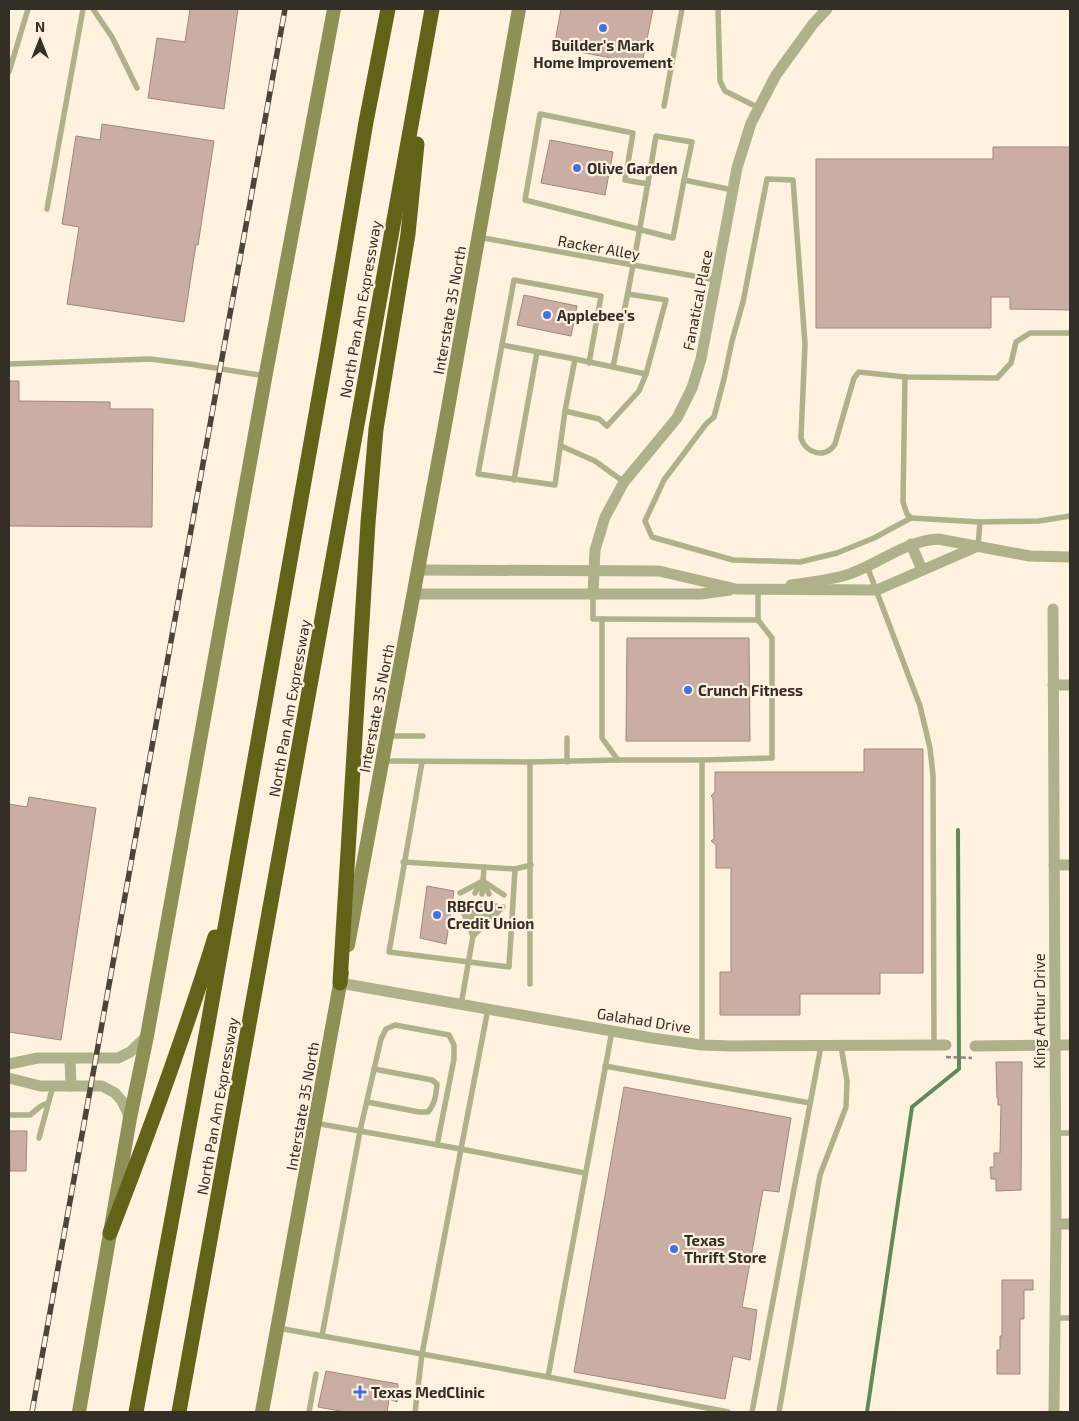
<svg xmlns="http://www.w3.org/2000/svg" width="1079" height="1421" font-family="'Exo 2',sans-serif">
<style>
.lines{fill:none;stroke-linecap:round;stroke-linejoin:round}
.stream{stroke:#5e8b5a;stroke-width:4}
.building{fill:#caaea4;stroke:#a1877d}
.path{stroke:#90877a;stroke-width:2.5;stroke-dasharray:5 2.5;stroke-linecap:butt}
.service{stroke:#afb18a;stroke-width:5.5}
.minor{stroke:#afb18a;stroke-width:11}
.secondary{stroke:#8e9055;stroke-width:14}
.motorway{stroke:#626318;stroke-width:15}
.rail-casing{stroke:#4c443b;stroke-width:5.5}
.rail{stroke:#fef1de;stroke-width:4;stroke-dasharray:11;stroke-linecap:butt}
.poi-dot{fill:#4072e3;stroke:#fef1de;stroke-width:2}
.labels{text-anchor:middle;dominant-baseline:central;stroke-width:4.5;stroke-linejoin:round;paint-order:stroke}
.poi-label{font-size:15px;font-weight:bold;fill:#352e26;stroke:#fef1de;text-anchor:start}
.street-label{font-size:15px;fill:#352e26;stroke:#fef1de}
</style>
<rect width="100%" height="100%" fill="#fef1de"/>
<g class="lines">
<!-- stream -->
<polyline class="stream" points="867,1412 912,1107 959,1069 958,830"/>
</g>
<!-- building -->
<g class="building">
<polygon points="190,9 238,9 224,109 148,98 157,38 185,42"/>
<polygon points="561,9 653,9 642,64 554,47"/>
<polygon points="102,124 214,141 198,245 196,244 184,322 67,304 79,227 62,224 76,136 100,140"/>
<polygon points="550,140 613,152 605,195 541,183"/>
<polygon points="993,147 1070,147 1070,310 1010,309 1010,297 991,297 991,328 816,328 816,159 993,159"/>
<polygon points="524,295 577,306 571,336 517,325"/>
<polygon points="9,381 19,381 19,401 110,402 110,409 153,409 152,527 9,526"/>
<polygon points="627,638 749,638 750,741 626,741"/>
<polygon points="864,749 923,749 923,973 880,973 880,994 800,994 800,1015 720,1015 720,972 731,972 731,868 716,868 716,845 711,841 714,839 713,798 711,796 715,792 715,772 864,772"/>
<polygon points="29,797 96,808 61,1040 9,1032 9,804 27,807"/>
<polygon points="427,886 454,891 446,944 420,938"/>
<polygon points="996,1062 1022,1062 1021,1190 996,1191 996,1179 991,1179 990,1167 994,1167 994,1153 1000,1153 1001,1105 998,1105 998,1098 997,1098"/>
<polygon points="624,1087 791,1118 779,1192 763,1190 742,1307 757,1310 750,1360 733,1356 725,1399 574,1372"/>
<polygon points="9,1131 27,1131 26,1171 10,1171"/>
<polygon points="1002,1280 1033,1280 1033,1290 1024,1290 1024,1319 1020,1319 1020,1374 997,1374 997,1350 1000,1350 1000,1336 1002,1336"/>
<polygon points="326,1371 398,1384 397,1402 389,1399 387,1412 345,1412 318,1407"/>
</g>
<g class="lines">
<!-- path -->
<polyline class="path" points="946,1057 972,1058"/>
<!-- service -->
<g class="service">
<polyline points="93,9 112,37 137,88"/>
<polyline points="718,9 720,81 725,91 759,108"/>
<polyline points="9,72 28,9"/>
<polyline points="664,106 682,9"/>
<polyline points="648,184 625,180 633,133 540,114 525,200 673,238 684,180"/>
<polyline points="47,209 83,9"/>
<polyline points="478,237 716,280"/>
<path d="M 628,294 L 666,300 L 646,374 L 613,367 C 629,290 643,213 656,136 L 692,142 L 684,180 L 733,190"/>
<polyline points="502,345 575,359"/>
<polyline points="589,363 601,296 514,280 478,474 555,485 565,411 599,419 607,426 639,391 646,374"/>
<polyline points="9,364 150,359 190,364 266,376"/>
<polyline points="905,377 903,502 907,514 911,518 980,522 978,546"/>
<polyline points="565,411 575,359 613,367"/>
<polyline points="561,446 595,461 624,482"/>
<polyline points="514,480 537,352"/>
<path d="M 911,518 L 874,538 L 837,553 L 800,562 L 733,560 L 652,537 L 645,521 L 664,480 L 706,424 L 714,417 L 724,379 L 732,341 L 743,302 L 767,179 L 793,180 L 805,344 L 801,438 C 806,454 826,459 835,444 L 854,378 L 859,372 L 905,377 L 997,378 L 1011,363 L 1016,342 L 1030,333 L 1070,333"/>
<polyline points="980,522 1039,521 1070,516"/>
<polyline points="867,566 920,706 930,748 933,775 934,1045"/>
<polyline points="593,594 593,619 602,619 602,738 618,760"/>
<polyline points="602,619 758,620 758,590"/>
<polyline points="387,736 423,736"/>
<polyline points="567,738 567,762"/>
<polyline points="702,760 772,758 772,638 758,620"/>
<polyline points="382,761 530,762 618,760 702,760 702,1045"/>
<polyline points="422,762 389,952 509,967 515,869 531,865"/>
<polyline points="403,862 515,869"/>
<polyline points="483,881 504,895"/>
<polyline points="484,883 489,894"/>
<polyline points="460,893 483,881 484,867"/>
<polyline points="475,893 482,882"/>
<polyline points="482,894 483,883"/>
<polyline points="460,904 473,936 461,1005"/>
<polyline points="467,904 470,922"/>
<polyline points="485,920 496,906"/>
<polyline points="476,924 482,905"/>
<polyline points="473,926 474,905"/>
<polyline points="476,930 489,906"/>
<polyline points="473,936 503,907"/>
<polyline points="530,984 530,762"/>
<polyline points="605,1066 810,1103"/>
<path d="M 367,1102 L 419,1112 L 428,1112 C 435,1104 436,1095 437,1084 L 432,1080 L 374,1069"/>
<polyline points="9,1115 30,1115 41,1106 48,1103"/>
<polyline points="315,1123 461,1149 488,1009"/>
<polyline points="1055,1133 1070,1133"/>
<polyline points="39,1138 53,1086"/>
<polyline points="1055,1318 1070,1318"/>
<polyline points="278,1328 422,1354 461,1149 585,1173"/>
<polyline points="322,1336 360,1131 381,1039 386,1029 395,1025 449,1035 454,1045 454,1059 437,1145"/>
<polyline points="548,1377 728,1412"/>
<polyline points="309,1412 316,1374"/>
<polyline points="415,1412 422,1354 548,1377 612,1031"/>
<polyline points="752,1412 821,1046"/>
<polyline points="779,1412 820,1175 846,1107 847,1081 841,1046"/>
</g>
<!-- minor -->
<g class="minor">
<polyline points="911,544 922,570"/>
<polyline points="418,570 659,571 736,589 877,590 978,546"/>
<path d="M 791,585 C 809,582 835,580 852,573 C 881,562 906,541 938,539 L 1030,556 L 1070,557"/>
<polyline points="414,594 701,594 730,590"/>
<polyline points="593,594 595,550 605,517 624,482 677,418 692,388 701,359 737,168 751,123 776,75 813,24 827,9"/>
<polyline points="1053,609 1056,1224 1054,1412"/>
<polyline points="1053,685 1070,685"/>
<polyline points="1054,865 1070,865"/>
<polyline points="340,983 652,1038 702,1045 731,1046 946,1045"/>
<polyline points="975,1046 1070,1045"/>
<polyline points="70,1059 71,1086"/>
<polyline points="9,1064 38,1058 118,1058 130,1052 147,1036"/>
<polyline points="9,1078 40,1086 102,1086 115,1093 122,1101 130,1118"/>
<polyline points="1056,1224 1070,1224"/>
</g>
<!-- secondary -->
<g class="secondary">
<polyline points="348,945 445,425 519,9"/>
<polyline points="79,1412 130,1118 147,1036 266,373 334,9"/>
<polyline points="262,1412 342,973"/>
</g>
<!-- motorway -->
<g class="motorway">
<polyline points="340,983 368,523 376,429 408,234 417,144"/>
<path d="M 110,1233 C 148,1135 184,1037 215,937"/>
<polyline points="136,1412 206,1035 327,352 366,122 388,9"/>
<polyline points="179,1412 432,9"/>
</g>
<!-- rail casing -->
<g class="rail-casing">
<polyline id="rail" points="32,1412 285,9"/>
</g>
<!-- rail -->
<use href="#rail" class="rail"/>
</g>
<!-- markers -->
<g class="poi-dot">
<circle cx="603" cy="28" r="5"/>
<circle cx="577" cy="168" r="5"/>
<circle cx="547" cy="315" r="5"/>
<circle cx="688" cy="690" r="5"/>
<circle cx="437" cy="915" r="5"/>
<circle cx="674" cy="1249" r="5"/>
<path d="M357.5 1384.5h5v5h5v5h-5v5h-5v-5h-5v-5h5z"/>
</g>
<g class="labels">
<!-- poi labels -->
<g class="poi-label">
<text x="603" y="45" text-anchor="middle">Builder's Mark<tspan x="603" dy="17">Home Improvement</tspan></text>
<text x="587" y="168">Olive Garden</text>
<text x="557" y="315">Applebee's</text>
<text x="698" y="690">Crunch Fitness</text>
<text x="447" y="906">RBFCU -<tspan x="447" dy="17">Credit Union</tspan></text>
<text x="684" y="1240">Texas<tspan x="684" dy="17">Thrift Store</tspan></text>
<text x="371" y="1392">Texas MedClinic</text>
</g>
<!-- street labels -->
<g class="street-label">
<text transform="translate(599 247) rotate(10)">Racker Alley</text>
<text transform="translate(697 300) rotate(-79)">Fanatical Place</text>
<text transform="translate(360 309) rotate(-80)">North Pan Am Expressway</text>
<text transform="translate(449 310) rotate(-80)">Interstate 35 North</text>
<text transform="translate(289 708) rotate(-80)">North Pan Am Expressway</text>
<text transform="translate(376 708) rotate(-79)">Interstate 35 North</text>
<text transform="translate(1039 1011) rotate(-90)">King Arthur Drive</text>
<text transform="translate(644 1020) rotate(9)">Galahad Drive</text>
<text transform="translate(217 1106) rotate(-80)">North Pan Am Expressway</text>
<text transform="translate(302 1106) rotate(-80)">Interstate 35 North</text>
</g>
</g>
<!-- border -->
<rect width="1079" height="1421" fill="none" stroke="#352e26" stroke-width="20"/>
<!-- north arrow -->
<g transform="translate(40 40)" stroke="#fef1de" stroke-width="4" paint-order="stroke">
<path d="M0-4L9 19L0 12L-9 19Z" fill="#352e26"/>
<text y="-8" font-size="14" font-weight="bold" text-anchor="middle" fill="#352e26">N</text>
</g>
</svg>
